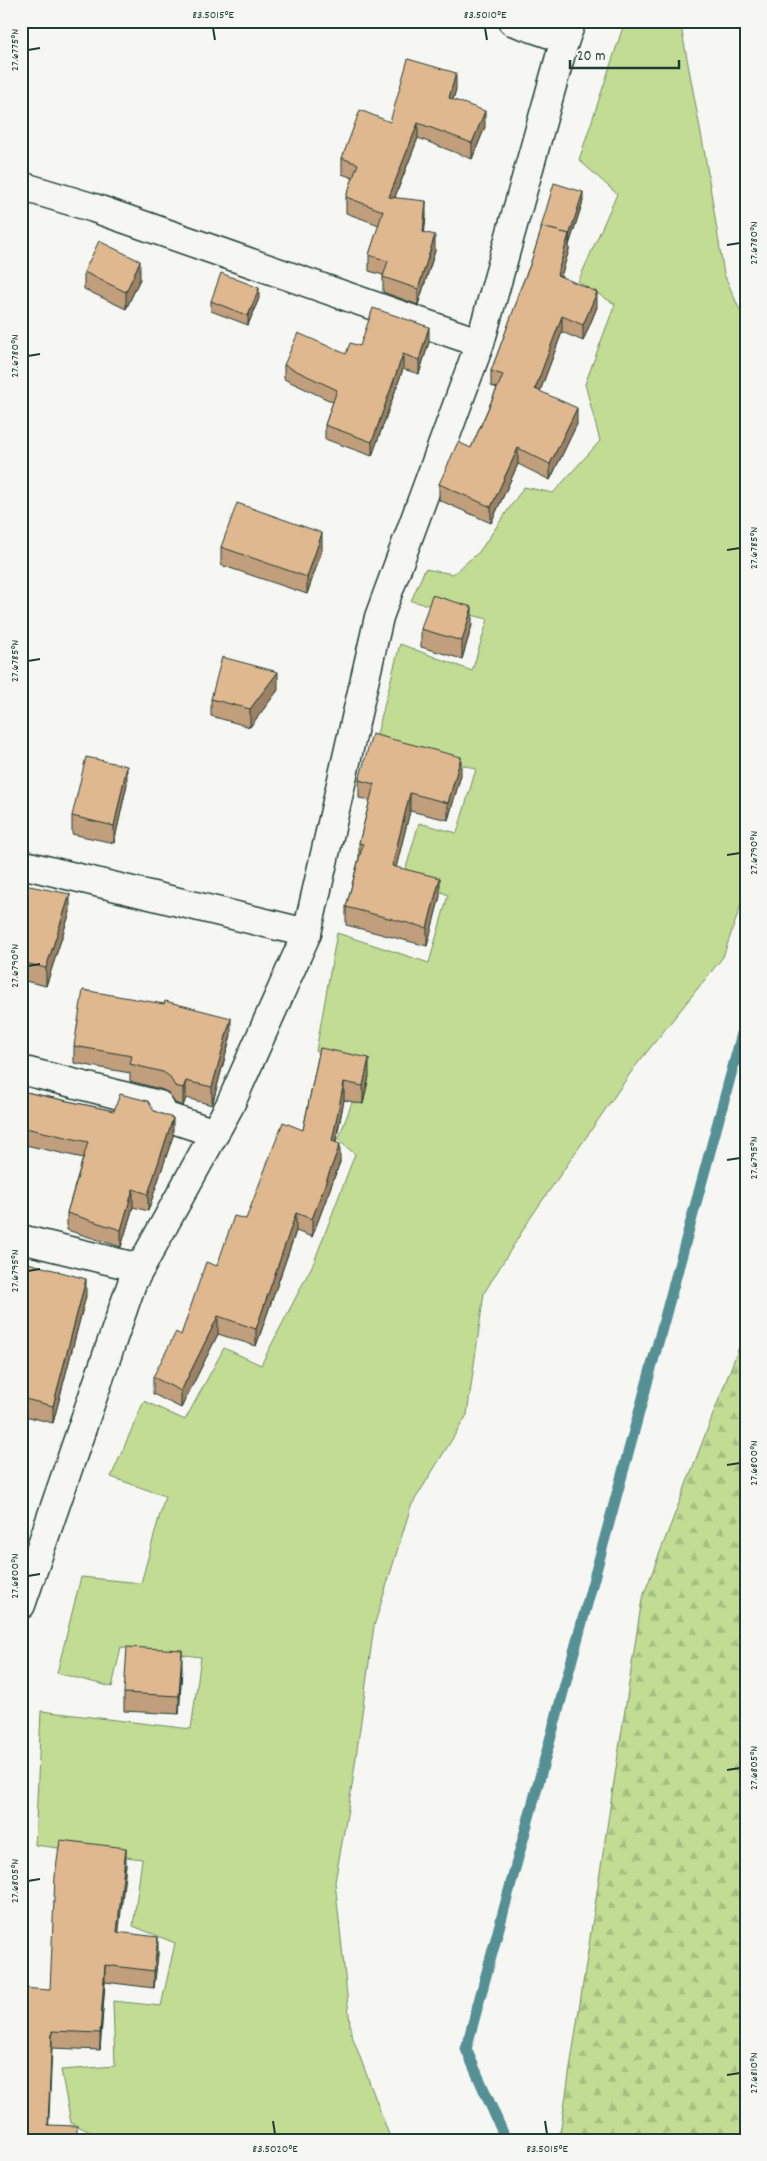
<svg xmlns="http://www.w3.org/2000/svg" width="767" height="2161" font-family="Dekko,sans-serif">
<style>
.grass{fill:#c2dc93;stroke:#708c64}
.forest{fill:url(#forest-firs);stroke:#708c64}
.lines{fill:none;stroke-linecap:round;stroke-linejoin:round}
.stream{stroke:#559095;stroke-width:11}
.street-casing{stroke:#1f3d34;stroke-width:31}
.street{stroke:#f6f6f2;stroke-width:28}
.wall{fill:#c19e7c;stroke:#1f3d34}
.shaded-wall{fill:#9d8165;stroke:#1f3d34}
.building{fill:#e0b890;stroke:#1f3d34}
.ticks{fill:none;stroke:#1f3d34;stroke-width:2}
.neatline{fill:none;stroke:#1f3d34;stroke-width:2}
.ticks-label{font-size:12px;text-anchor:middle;fill:#1f3d34}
</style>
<defs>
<pattern id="forest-firs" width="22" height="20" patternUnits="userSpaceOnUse" patternTransform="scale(1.25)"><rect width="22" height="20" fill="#c2dc93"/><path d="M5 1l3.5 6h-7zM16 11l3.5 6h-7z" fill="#a6be7f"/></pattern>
</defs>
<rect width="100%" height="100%" fill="#f6f6f2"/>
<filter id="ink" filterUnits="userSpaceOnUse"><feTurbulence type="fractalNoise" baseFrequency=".02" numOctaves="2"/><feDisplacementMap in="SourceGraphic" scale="10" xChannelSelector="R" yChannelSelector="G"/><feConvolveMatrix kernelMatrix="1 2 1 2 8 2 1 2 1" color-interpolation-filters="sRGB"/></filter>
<g filter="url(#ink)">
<!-- grass -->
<polygon class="grass" points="625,21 680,21 705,155 724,274 746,324 746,890 723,957 634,1068 531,1217 484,1293 467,1415 411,1506 374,1626 352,1786 335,1882 351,2033 391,2140 107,2140 71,2123 61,2070 115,2066 113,2001 161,2006 175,1943 133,1926 142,1859 35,1845 41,1711 191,1729 201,1657 121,1647 112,1687 57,1673 81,1577 141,1583 165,1496 111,1477 144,1401 185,1420 224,1348 261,1365 314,1262 355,1154 338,1140 360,1081 316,1051 337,933 429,963 448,895 404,875 419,823 457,833 476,769 376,738 400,644 472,671 488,619 411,601 425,569 453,574 479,552 524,487 553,493 600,441 585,384 615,304 578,282 617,194 579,160"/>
<!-- forest -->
<polygon class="forest" points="746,1329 746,2140 559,2140 642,1599"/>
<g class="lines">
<!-- stream -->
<polyline class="stream" points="506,2140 466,2049 746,1019"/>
<!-- street casing -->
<g class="street-casing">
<g id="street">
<polyline points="512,21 565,39"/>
<polyline points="21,186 94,208 480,343"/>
<polyline points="21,864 307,933"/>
<polyline points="21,1070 159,1105 164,1116 215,1133"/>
<polyline points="21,1239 140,1268"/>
<polyline points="21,1605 132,1283 230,1105 307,933 379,617 480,343 565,39 572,21"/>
</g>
</g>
<!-- street -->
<use href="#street" class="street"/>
</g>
<!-- wall -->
<g class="wall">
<polygon points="456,89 453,100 485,127 472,159 418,138 395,197 426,216 424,232 435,251 418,305 383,292 383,275 369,271 369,255 379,225 346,213 346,197 353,178 342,174 342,158 390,122"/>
<polygon points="583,201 569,245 569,250 561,276 597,307 583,341 562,332 540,391 577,424 550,480 518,464 491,523 439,500 439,484 471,448 497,388 491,386 491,371 517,302 517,297 530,265 541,232 541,227"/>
<polygon points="84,272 140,279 126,309 84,289"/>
<polygon points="259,298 248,325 211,311 211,301"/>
<polygon points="429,342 419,374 403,369 372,456 325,439 325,425 333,402 284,379 284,365 346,354 360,346"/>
<polygon points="221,547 322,550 307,594 221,565"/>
<polygon points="472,625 462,659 421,647 421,629"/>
<polygon points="278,690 250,727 211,716 211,699"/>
<polygon points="461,775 448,820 410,811 396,867 440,896 427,946 346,925 346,907 359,858 359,843 370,800 359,798 359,780"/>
<polygon points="127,784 114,843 72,834 72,816"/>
<polygon points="21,897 70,912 46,986 21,980"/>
<polygon points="231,1035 212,1105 186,1098 183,1106 175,1103 169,1093 163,1090 130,1081 130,1073 74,1063 74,1046"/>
<polygon points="320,1048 369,1076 363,1104 344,1100 336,1142 340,1162 312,1237 296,1231 256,1346 218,1334 181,1408 153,1394 153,1377 181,1335 217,1266 303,1130"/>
<polygon points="21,1091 114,1111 154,1111 173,1136 148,1211 133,1207 121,1247 67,1230 67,1213 83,1158 21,1144"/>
<polygon points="21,1261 86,1296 53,1423 21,1415"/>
<polygon points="182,1668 179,1714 124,1711 124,1693"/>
<polygon points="126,1864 118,1933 158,1954 154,1988 105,1982 100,2050 52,2048 21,2140 50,1990"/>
</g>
<!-- shaded-wall -->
<g class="shaded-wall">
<polygon points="456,73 456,89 449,114 449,98"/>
<polygon points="485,111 485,127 472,159 472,143"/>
<polygon points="418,123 418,138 389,212 389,197"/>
<polygon points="583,192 583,201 569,245 569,236"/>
<polygon points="426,201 426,216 423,247 423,232"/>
<polygon points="569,234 569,250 557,290 557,275"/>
<polygon points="28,235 28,244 21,255 21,245"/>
<polygon points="435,235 435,251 418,305 418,289"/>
<polygon points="140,261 140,279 126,309 126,292"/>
<polygon points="259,288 259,298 248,325 248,316"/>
<polygon points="597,292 597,307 583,341 583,325"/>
<polygon points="562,316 562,332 535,405 535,389"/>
<polygon points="429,327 429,342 419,374 419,360"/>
<polygon points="403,354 403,369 372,456 372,442"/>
<polygon points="577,408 577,424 550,480 550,464"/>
<polygon points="518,448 518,464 491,523 491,507"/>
<polygon points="322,533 322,550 307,594 307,577"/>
<polygon points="472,607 472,625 462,659 462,641"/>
<polygon points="278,672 278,690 250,727 250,709"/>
<polygon points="461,757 461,775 448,820 448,803"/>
<polygon points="127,766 127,784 114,843 114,826"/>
<polygon points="410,793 410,811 392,884 392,866"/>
<polygon points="440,878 440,896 427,946 427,928"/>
<polygon points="70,894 70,912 46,986 46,968"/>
<polygon points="231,1018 231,1035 212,1105 212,1087"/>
<polygon points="369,1058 369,1076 363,1104 363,1086"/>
<polygon points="186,1081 186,1098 183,1106 183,1088"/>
<polygon points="344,1082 344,1100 332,1158 332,1141"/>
<polygon points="173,1118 173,1136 148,1211 148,1194"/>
<polygon points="340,1144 340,1162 312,1237 312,1219"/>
<polygon points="133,1189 133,1207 121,1247 121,1230"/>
<polygon points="296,1213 296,1231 256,1346 256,1329"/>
<polygon points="86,1279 86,1296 53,1423 53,1406"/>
<polygon points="218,1316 218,1334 181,1408 181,1391"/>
<polygon points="182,1650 182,1668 179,1714 179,1696"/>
<polygon points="126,1848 126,1864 117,1949 117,1932"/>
<polygon points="158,1937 158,1954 154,1988 154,1971"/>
<polygon points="105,1965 105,1982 100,2050 100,2033"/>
<polygon points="52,2031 52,2048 48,2140 48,2125"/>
</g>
<!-- building -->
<g class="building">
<polygon points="408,59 456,73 449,98 485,111 472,143 418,123 389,197 426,201 423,232 435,235 418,289 383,277 388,261 369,255 383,211 346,197 358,164 342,158 360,110 390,122"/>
<polygon points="554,183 583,192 569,236 569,234 542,227 542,228 541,227"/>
<polygon points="542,227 569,234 557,275 597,292 583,325 562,316 535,389 577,408 550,464 518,448 491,507 439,484 458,442 471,448 503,375 491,371 518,298 517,297 530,265"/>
<polygon points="21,231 28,235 21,245"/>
<polygon points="99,241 140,261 126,292 84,272"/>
<polygon points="221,273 259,288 248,316 211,301"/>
<polygon points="373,308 429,327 419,360 403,354 372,442 325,425 337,390 284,365 298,333 346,354 350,343 360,346"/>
<polygon points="237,503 322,533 307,577 221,547"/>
<polygon points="432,595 472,607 462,641 421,629"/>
<polygon points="222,657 278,672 250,709 211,699"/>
<polygon points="372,734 461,757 448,803 410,793 392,866 440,878 427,928 346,907 363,844 359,843 374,784 359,780"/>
<polygon points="86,757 127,766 114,826 72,816"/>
<polygon points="24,885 70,894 46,968 21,962 21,897"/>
<polygon points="83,990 164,1004 165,1001 231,1018 212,1087 186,1081 183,1088 175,1086 169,1076 163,1072 130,1064 132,1056 74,1046"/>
<polygon points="320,1048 369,1058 363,1086 344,1082 332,1141 340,1144 312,1219 296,1213 256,1329 218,1316 181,1391 153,1377 176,1332 181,1335 206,1262 217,1266 234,1216 246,1219 283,1122 303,1130"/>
<polygon points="21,1091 114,1111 120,1094 148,1101 154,1111 173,1118 148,1194 133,1189 121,1230 67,1213 88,1142 21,1127"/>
<polygon points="21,1261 86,1279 53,1406 21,1398"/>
<polygon points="127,1647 182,1650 179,1696 124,1693"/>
<polygon points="60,1840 126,1848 117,1932 158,1937 154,1971 105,1965 100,2033 52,2031 48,2125 77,2126 77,2140 21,2140 21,1988 50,1990 55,1876"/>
</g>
</g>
<!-- ticks -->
<path class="ticks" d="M 213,28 L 215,40M 485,28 L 487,40M 28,50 L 40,48M 727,245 L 740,243M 28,356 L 40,354M 727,550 L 740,548M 28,661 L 40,659M 727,855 L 740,853M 28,966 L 40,964M 727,1160 L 740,1158M 28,1271 L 40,1269M 727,1465 L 740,1463M 28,1576 L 40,1574M 727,1770 L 740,1768M 28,1881 L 40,1879M 727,2075 L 740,2073M 273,2121 L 275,2134M 545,2121 L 547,2134"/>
<!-- margin -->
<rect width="767" height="2161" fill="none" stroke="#f6f6f2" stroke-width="55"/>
<!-- scale -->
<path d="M570 60v8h109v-8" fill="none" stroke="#1f3d34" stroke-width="2.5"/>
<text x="577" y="60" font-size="15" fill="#1f3d34" stroke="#f6f6f2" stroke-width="4" paint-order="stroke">20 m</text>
<rect x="28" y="28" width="712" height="2106" class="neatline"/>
<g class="ticks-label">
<text x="213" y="18">83.5015°E</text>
<text x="485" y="18">83.5010°E</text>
<text transform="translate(14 50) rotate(-90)" y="4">27.6775°N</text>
<text transform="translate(753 243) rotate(-90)" y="4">27.6780°N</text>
<text transform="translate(14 356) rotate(-90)" y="4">27.6780°N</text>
<text transform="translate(753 548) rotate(-90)" y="4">27.6785°N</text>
<text transform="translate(14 661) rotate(-90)" y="4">27.6785°N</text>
<text transform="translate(753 853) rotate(-90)" y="4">27.6790°N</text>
<text transform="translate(14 966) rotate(-90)" y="4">27.6790°N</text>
<text transform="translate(753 1158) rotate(-90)" y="4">27.6795°N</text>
<text transform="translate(14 1271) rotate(-90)" y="4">27.6795°N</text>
<text transform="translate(753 1463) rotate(-90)" y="4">27.6800°N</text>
<text transform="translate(14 1576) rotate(-90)" y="4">27.6800°N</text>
<text transform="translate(753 1768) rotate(-90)" y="4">27.6805°N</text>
<text transform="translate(14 1881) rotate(-90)" y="4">27.6805°N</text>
<text transform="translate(753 2073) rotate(-90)" y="4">27.6810°N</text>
<text x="275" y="2152">83.5020°E</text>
<text x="547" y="2152">83.5015°E</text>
</g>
</svg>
